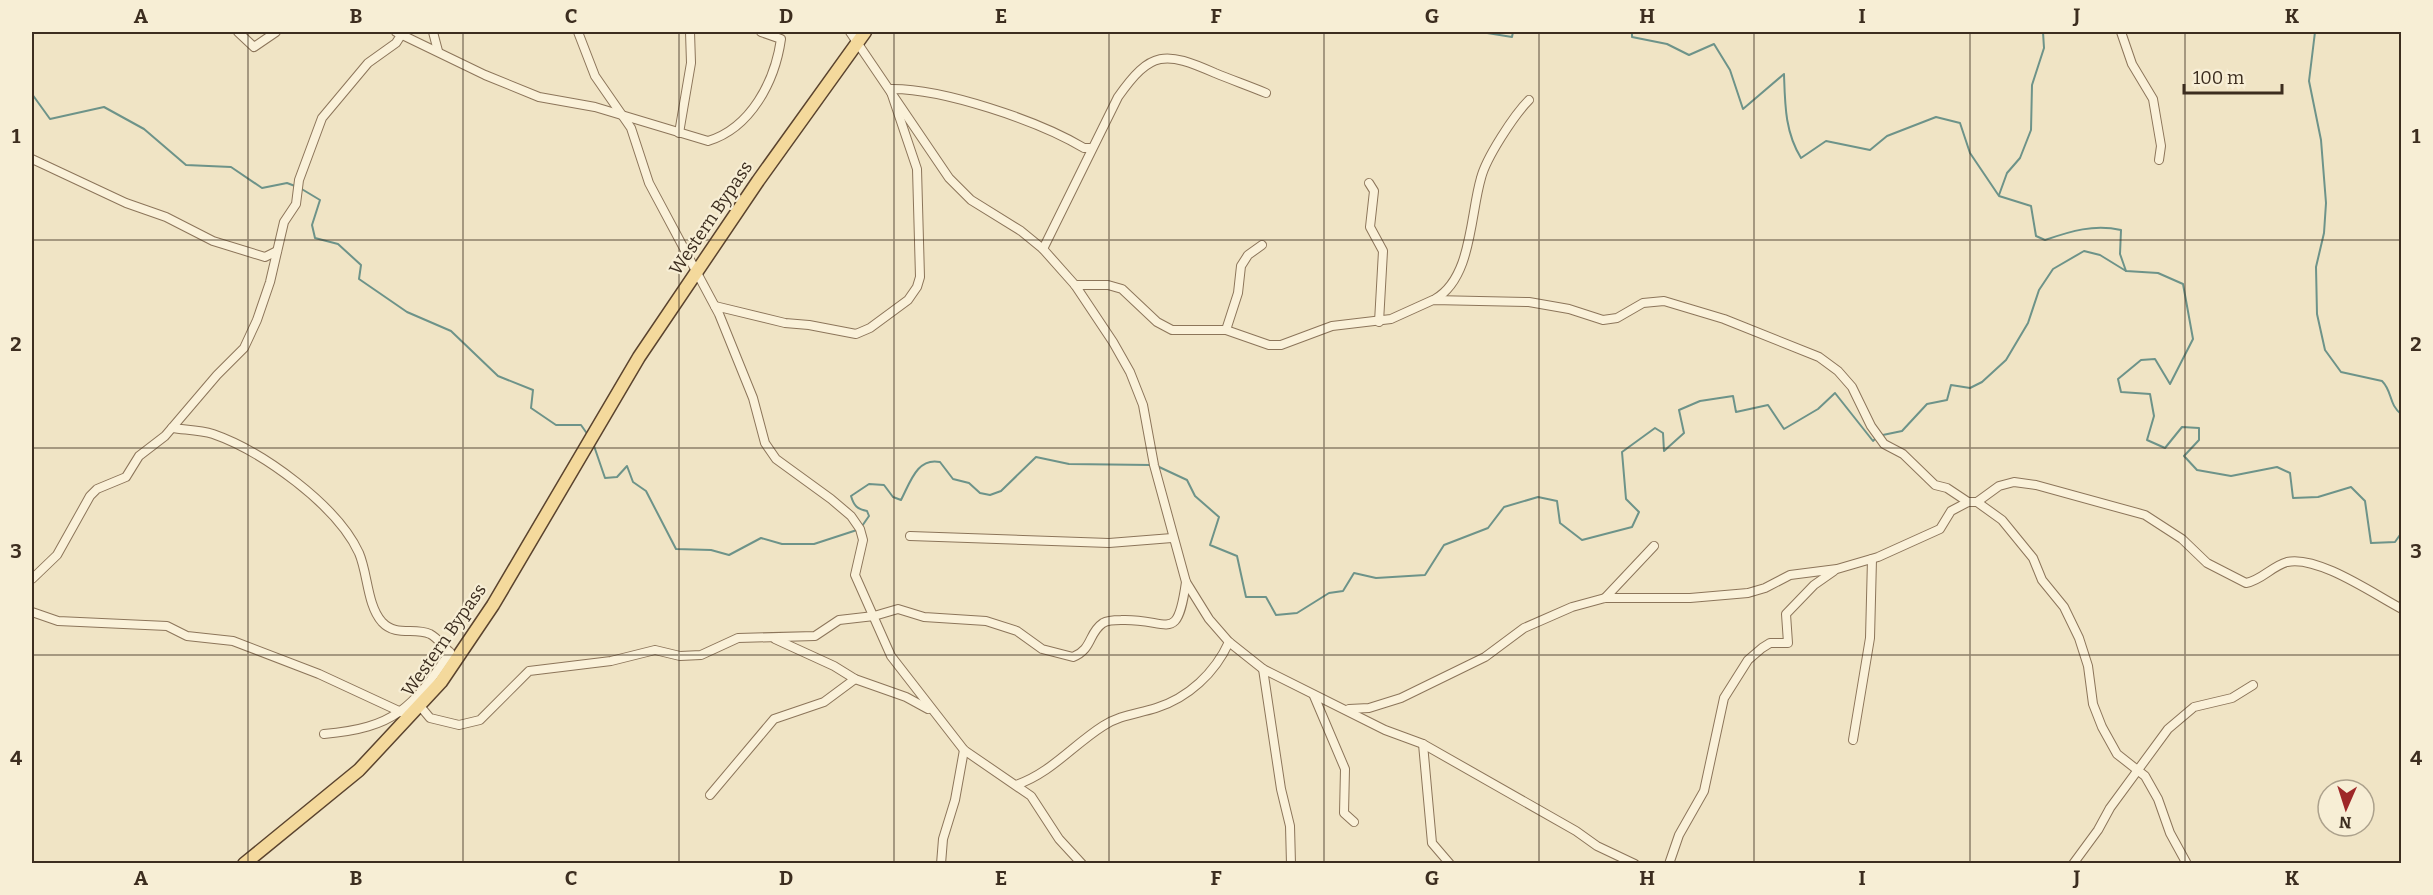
<svg xmlns="http://www.w3.org/2000/svg" width="2433" height="895" font-family="Bitter,serif">
<style>
.lines{fill:none;stroke-linecap:round;stroke-linejoin:round}
.stream{stroke:#6d9389;stroke-width:2}
.minor-casing{stroke:#8c755a;stroke-width:10}
.primary-casing{stroke:#5a432e;stroke-width:15}
.minor{stroke:#faf1d9;stroke-width:8}
.primary{stroke:#f4d99c;stroke-width:12}
.grid{fill:none;stroke:#3c2d1f;stroke-width:1.5;stroke-opacity:0.55}
.labels{text-anchor:middle;dominant-baseline:central;stroke-width:4.5;stroke-linejoin:round;paint-order:stroke}
.street-label{font-size:18px;fill:#3c2d1f;stroke:#f7eed5}
.neatline{fill:none;stroke:#3c2d1f;stroke-width:2}
.grid-label{font-size:20px;text-anchor:middle;font-weight:bold;fill:#3c2d1f}
</style>
<rect width="100%" height="100%" fill="#f0e4c5"/>
<g class="lines">
<!-- stream -->
<g class="stream">
<polyline points="1481,32 1512,37 1513,32"/>
<path d="M 1632,32 L 1632,37 L 1667,44 L 1689,55 L 1714,44 L 1730,70 L 1743,109 L 1784,74 C 1785,105 1785,132 1801,158 L 1826,141 L 1870,150 L 1887,136 L 1936,117 L 1960,123 L 1970,153 L 1999,196 L 2031,206 L 2036,236 L 2045,240 C 2071,231 2094,224 2121,230 L 2120,254 L 2126,271 L 2158,273 L 2183,284 L 2193,339 L 2170,384 L 2155,359 L 2141,360 L 2118,379 L 2121,392 L 2150,394 L 2154,416 L 2147,440 L 2165,448 L 2182,427 L 2199,428 L 2199,440 L 2184,456 L 2197,470 L 2231,476 L 2277,467 L 2290,473 L 2293,498 L 2318,497 L 2351,487 L 2365,501 L 2371,543 L 2395,542 L 2402,532"/>
<path d="M 2315,32 L 2309,81 L 2321,140 L 2326,203 L 2324,233 L 2316,267 L 2317,314 L 2325,350 L 2341,372 L 2382,381 C 2393,392 2388,404 2402,415"/>
<polyline points="32,94 50,119 104,107 144,129 186,165 231,167 262,188 287,183 295,186"/>
<polyline points="300,188 320,200 312,225 315,238 338,244 361,265 359,279 407,312 451,331 498,376 533,390 531,408 556,425 581,425 588,435"/>
<polyline points="1999,195 2007,173 2020,158 2031,130 2032,85 2044,48 2043,32"/>
<path d="M 593,443 L 605,478 L 617,477 L 627,466 L 633,482 L 646,491 L 676,549 L 711,550 L 729,555 L 761,538 L 782,544 L 814,544 L 860,529 L 869,516 L 867,511 C 857,509 854,506 851,496 L 869,484 L 884,485 L 893,497 L 901,500 C 910,483 917,457 940,462 L 953,479 L 969,483 L 980,493 L 990,495 L 1001,491 L 1036,457 L 1069,464 L 1151,465"/>
<polyline points="1157,466 1187,480 1195,496 1219,517 1210,545 1237,556 1246,597 1266,597 1276,615 1297,613 1329,593 1343,591 1354,573 1376,578 1425,575 1444,545 1488,528 1504,507 1538,497 1557,501 1560,523 1582,540 1632,527 1639,512 1626,499 1622,452 1655,428 1663,433 1664,451 1684,433 1679,410 1700,401 1733,396 1736,412 1768,405 1784,429 1818,409 1835,393 1873,441 1878,436 1902,431 1927,404 1947,400 1951,385 1970,388 1982,382 2006,360 2028,323 2039,290 2053,269 2084,251 2100,255 2126,271"/>
</g>
<!-- minor casing -->
<g class="minor-casing">
<g id="minor">
<polyline points="238,32 254,47 276,32"/>
<path d="M 396,32 L 485,75 L 539,97 L 595,107 L 708,141 C 751,128 775,81 781,39 L 761,32"/>
<polyline points="433,32 438,51"/>
<polyline points="578,32 595,76 631,128 649,183 719,314 753,398 765,443 776,459 831,499 851,516 860,529 863,540 855,575 891,656 964,750 1031,796 1059,839 1082,864"/>
<polyline points="850,32 949,178 971,200 1021,231 1043,249 1075,285 1113,342 1130,372 1143,405 1154,465 1186,582 1209,619 1229,642 1263,669 1385,730 1423,744 1576,831 1597,846 1635,864"/>
<polyline points="2121,32 2132,64 2153,99 2161,146 2159,160"/>
<polyline points="679,133 691,63 690,32"/>
<polyline points="32,159 126,203 166,217 213,241 265,257 277,251"/>
<polyline points="1369,183 1374,191 1370,227 1383,251 1379,322"/>
<path d="M 1043,249 L 1118,97 C 1151,50 1165,51 1215,73 C 1232,80 1249,86 1266,93"/>
<polyline points="1075,285 1108,285 1122,289 1157,322 1172,330 1226,330 1269,345 1281,345 1332,326 1391,319 1433,300 1529,302 1569,309 1603,320 1617,318 1643,303 1664,301 1724,319 1819,357 1838,371 1852,387 1871,426 1884,444 1903,454 1935,485 1947,488 1968,502"/>
<path d="M 1435,299 C 1472,278 1470,215 1481,178 C 1486,158 1514,115 1529,100"/>
<path d="M 715,306 L 785,323 L 809,325 L 856,334 L 870,328 L 908,300 L 917,287 L 920,277 L 917,169 L 890,89 C 942,88 1039,121 1084,148 L 1090,148"/>
<polyline points="1226,330 1238,293 1241,266 1248,255 1262,245"/>
<path d="M 172,428 C 186,430 200,430 213,434 C 262,451 337,505 359,553 C 368,574 367,605 382,622 C 396,637 414,627 430,634 C 438,638 443,647 450,652 C 413,708 394,728 324,734"/>
<polyline points="1977,502 2002,520 2033,558 2042,580 2064,607 2079,638 2088,666 2093,704 2102,727 2117,754 2145,776 2158,799 2170,833 2187,864"/>
<polyline points="910,536 1109,543 1172,538"/>
<polyline points="32,579 57,555 90,496 97,489 126,477 139,456 165,436 217,375 244,348 257,320 270,282 284,222 296,204 299,180 322,118 368,63 396,43 403,32"/>
<polyline points="1605,598 1654,546"/>
<polyline points="32,612 58,621 167,626 187,636 233,641 319,674 401,712"/>
<polyline points="775,639 834,666 855,679 906,697 928,709"/>
<polyline points="1263,669 1281,789 1290,826 1291,864"/>
<polyline points="1314,696 1345,769 1344,813 1354,822"/>
<path d="M 420,706 L 430,718 L 459,725 L 480,720 L 529,671 L 611,661 L 655,650 L 680,656 L 701,655 L 738,638 L 815,636 L 839,620 L 874,616 L 898,609 L 924,617 L 986,621 L 1017,631 L 1042,649 L 1073,657 C 1093,649 1088,633 1103,623 C 1108,620 1115,620 1121,620 C 1169,618 1177,646 1186,582"/>
<path d="M 1349,709 L 1369,708 L 1401,698 L 1485,657 L 1524,628 L 1572,607 L 1605,598 L 1690,598 L 1748,593 L 1765,588 L 1790,575 L 1837,569 L 1878,557 L 1940,529 L 1951,511 L 1968,502 L 1977,502 L 1999,486 L 2014,482 L 2036,485 L 2145,515 L 2182,539 L 2207,563 L 2246,583 C 2262,580 2272,566 2287,562 C 2318,555 2375,595 2402,609"/>
<polyline points="1853,740 1870,638 1872,559"/>
<polyline points="1423,744 1432,843 1450,864"/>
<path d="M 1016,785 C 1051,773 1073,745 1103,726 C 1120,715 1137,714 1156,708 C 1188,698 1215,673 1229,642"/>
<polyline points="710,795 774,719 824,702 855,679"/>
<polyline points="941,864 943,839 955,800 964,750"/>
<polyline points="1669,864 1679,835 1704,791 1724,698 1748,660 1762,648 1770,643 1788,643 1786,614 1814,585 1834,571"/>
<polyline points="2073,864 2098,830 2110,808 2168,729 2194,707 2232,698 2253,685"/>
</g>
</g>
<!-- primary casing -->
<g class="primary-casing">
<polyline id="primary" points="244,864 359,770 441,682 493,605 639,357 758,181 865,32"/>
</g>
<!-- minor -->
<use href="#minor" class="minor"/>
<!-- primary -->
<use href="#primary" class="primary"/>
</g>
<!-- grid -->
<path class="grid" d="M 248,32 L 248,864M 463,32 L 463,864M 679,32 L 679,864M 894,32 L 894,864M 1109,32 L 1109,864M 1324,32 L 1324,864M 1539,32 L 1539,864M 1754,32 L 1754,864M 1970,32 L 1970,864M 2185,32 L 2185,864M 32,240 L 2402,240M 32,448 L 2402,448M 32,655 L 2402,655"/>
<g class="labels">
<!-- street labels -->
<g class="street-label">
<text transform="translate(711 218) rotate(-56)">Western Bypass</text>
<text transform="translate(444 640) rotate(-55)">Western Bypass</text>
</g>
</g>
<!-- border -->
<rect width="2433" height="895" fill="none" stroke="#f7eed5" stroke-width="66"/>
<!-- north arrow -->
<g transform="translate(2346 808) rotate(183)"><circle r="28" fill="#f7eed5" stroke="#aca18c" stroke-width="1.5"/>
<path d="M0-4.5L10 22L0 15L-10 22Z" fill="#9e2728"/>
<text y="-9" font-size="16" font-weight="bold" text-anchor="middle" fill="#3c2d1f">N</text>
</g>
<!-- scale -->
<path d="M2184 84v9h98v-9" fill="none" stroke="#3c2d1f" stroke-width="3"/>
<text x="2193" y="84" font-size="18" fill="#3c2d1f" stroke="#f7eed5" stroke-width="4.5" paint-order="stroke">100 m</text>
<rect x="33" y="33" width="2367" height="829" class="neatline"/>
<g class="grid-label">
<text x="141" y="23">A</text>
<text x="356" y="23">B</text>
<text x="571" y="23">C</text>
<text x="786" y="23">D</text>
<text x="1001" y="23">E</text>
<text x="1216" y="23">F</text>
<text x="1432" y="23">G</text>
<text x="1647" y="23">H</text>
<text x="1862" y="23">I</text>
<text x="2077" y="23">J</text>
<text x="2292" y="23">K</text>
<text x="16" y="143">1</text>
<text x="2416" y="143">1</text>
<text x="16" y="351">2</text>
<text x="2416" y="351">2</text>
<text x="16" y="558">3</text>
<text x="2416" y="558">3</text>
<text x="16" y="765">4</text>
<text x="2416" y="765">4</text>
<text x="141" y="885">A</text>
<text x="356" y="885">B</text>
<text x="571" y="885">C</text>
<text x="786" y="885">D</text>
<text x="1001" y="885">E</text>
<text x="1216" y="885">F</text>
<text x="1432" y="885">G</text>
<text x="1647" y="885">H</text>
<text x="1862" y="885">I</text>
<text x="2077" y="885">J</text>
<text x="2292" y="885">K</text>
</g>
</svg>
